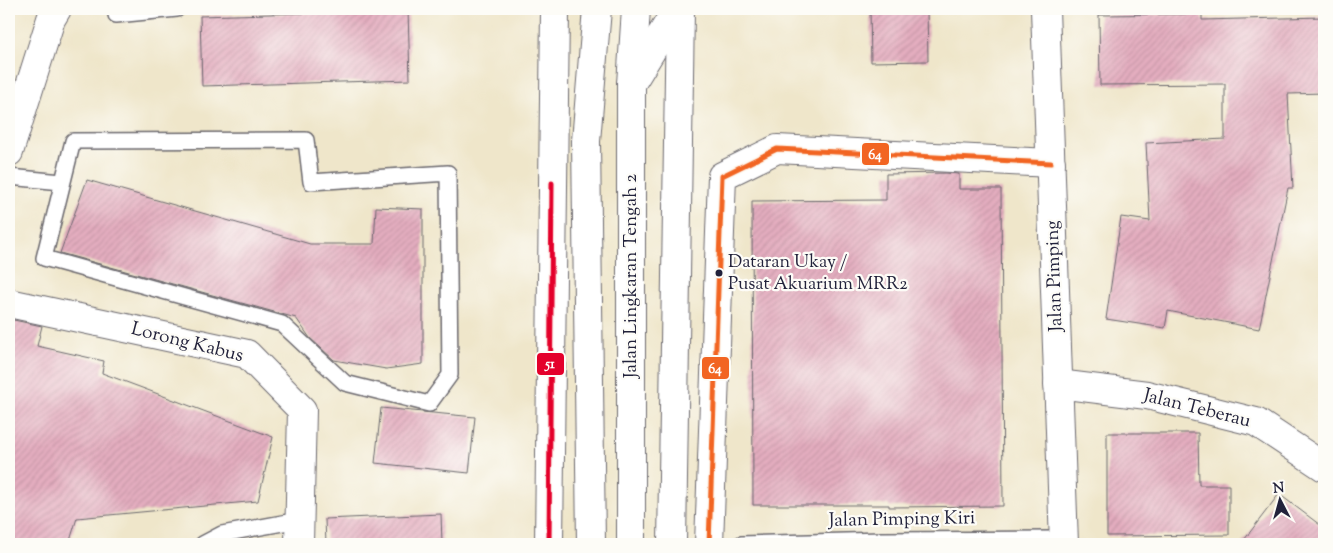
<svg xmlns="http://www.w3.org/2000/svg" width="1333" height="553" font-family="'Sorts Mill Goudy',serif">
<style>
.building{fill:url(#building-hatch)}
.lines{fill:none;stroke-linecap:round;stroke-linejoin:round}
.lane-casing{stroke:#6a676d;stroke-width:18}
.street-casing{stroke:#6a676d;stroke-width:30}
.highway-casing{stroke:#6a676d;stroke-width:30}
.lane{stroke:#fff;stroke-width:15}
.street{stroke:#fff;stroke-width:28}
.highway{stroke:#fff;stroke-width:28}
.bus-1-casing{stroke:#fdfcf7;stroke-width:9}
.bus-2-casing{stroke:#fdfcf7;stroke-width:9}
.bus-1{stroke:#e4002b;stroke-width:5}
.bus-2{stroke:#f26522;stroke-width:5}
.bus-dot{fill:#22223b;stroke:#fdfcf7;stroke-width:2}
.labels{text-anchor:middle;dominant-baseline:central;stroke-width:4.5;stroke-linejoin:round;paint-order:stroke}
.bus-label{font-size:18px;fill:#22223b;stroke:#fdfcf7;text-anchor:start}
.street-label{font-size:19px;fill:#22223b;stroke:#fdfcf7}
.line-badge{stroke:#fdfcf7;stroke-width:2}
.badge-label{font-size:14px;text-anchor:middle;font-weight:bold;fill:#fff}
</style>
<defs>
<pattern id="building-hatch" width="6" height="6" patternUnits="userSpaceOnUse" patternTransform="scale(1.25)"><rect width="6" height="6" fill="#e4adbf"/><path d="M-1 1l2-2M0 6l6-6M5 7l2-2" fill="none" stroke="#c395a5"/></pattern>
</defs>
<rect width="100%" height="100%" fill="#fdfcf7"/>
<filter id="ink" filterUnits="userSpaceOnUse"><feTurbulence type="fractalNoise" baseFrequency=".02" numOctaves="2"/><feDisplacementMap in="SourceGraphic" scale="10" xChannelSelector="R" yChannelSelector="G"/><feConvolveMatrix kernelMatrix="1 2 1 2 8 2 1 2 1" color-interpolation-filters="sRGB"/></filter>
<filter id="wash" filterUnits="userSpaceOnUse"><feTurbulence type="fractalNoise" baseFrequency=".0096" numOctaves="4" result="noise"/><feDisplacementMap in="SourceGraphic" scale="20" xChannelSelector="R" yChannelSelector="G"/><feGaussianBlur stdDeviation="1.12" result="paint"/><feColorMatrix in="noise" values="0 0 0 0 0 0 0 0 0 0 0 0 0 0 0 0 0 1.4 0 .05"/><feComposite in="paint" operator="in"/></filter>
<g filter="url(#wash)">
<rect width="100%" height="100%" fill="#efe6ca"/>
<g id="blocks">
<!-- building -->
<g class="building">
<polygon points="870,9 927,9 928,61 871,62"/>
<polygon points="408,10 410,80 202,86 200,16"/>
<polygon points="1202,14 1202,20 1324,17 1324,93 1288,94 1293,188 1288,188 1259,329 1168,311 1165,328 1106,319 1121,217 1150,221 1146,143 1225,139 1225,84 1100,85 1099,15"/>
<polygon points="946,173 959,174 959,189 1001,189 1003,506 889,507 889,505 753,505 752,201 886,200 886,174"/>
<polygon points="87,180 310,244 374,244 376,207 423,209 423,364 386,369 334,360 310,338 296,318 60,253"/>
<polygon points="9,319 42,326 37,346 104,361 102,373 273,437 258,501 77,518 69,544 9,544"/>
<polygon points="381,408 475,417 469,473 375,463"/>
<polygon points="1107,433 1198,433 1199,485 1229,485 1229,535 1107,536"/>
<polygon points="1279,494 1324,528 1324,544 1241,544"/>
<polygon points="441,514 442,544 326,544 325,519"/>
</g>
</g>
</g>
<g filter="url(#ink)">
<use href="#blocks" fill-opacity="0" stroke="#6a676d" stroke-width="1"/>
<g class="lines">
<!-- lane casing -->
<g class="lane-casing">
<g id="lane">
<polyline points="116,15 177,9"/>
<polygon points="306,140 311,182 448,173 450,375 429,404 345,383 282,324 44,258 73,141"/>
<polyline points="9,177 62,182"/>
<polyline points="203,544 222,534 299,520"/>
<polyline points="741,544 882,540 1064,539"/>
</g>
</g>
<!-- street casing -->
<g class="street-casing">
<g id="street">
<polyline points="1045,9 1064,544"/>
<polyline points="631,84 677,9"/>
<polyline points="9,152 51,19 57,9"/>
<polyline points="9,303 247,354 302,410 299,544"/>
<polyline points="1058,384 1147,395 1256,422 1324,467"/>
<polyline points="709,544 722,176 777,149 1051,163"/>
</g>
</g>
<!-- highway casing -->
<g class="highway-casing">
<g id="highway">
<polyline points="549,544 555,9"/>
<polyline points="591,544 586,141 597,9"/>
<polyline points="631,544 631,84 636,9"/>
<polyline points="672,544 680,9"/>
</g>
</g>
<!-- lane -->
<use href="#lane" class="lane"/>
<!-- street -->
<use href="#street" class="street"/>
<!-- highway -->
<use href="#highway" class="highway"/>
<!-- bus-1 casing -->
<g class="bus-1-casing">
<polyline id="bus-1" points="549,544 552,183"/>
</g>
<!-- bus-2 casing -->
<g class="bus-2-casing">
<polyline id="bus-2" points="709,544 722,176 777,149 1051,163"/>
</g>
<!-- bus-1 -->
<use href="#bus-1" class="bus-1"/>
<!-- bus-2 -->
<use href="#bus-2" class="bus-2"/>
</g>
</g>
<!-- markers -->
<circle class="bus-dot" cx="719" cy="273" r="4.5"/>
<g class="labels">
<!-- bus labels -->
<g class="bus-label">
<text x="728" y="263">Dataran Ukay /<tspan x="728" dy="22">Pusat Akuarium MRR2</tspan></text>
</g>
<!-- street labels -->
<g class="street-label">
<text transform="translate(631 276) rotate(-90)">Jalan Lingkaran Tengah 2</text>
<text transform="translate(1055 276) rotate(-92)">Jalan Pimping</text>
<text transform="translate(187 343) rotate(14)">Lorong Kabus</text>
<text transform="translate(1197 409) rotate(14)">Jalan Teberau</text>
<text transform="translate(902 520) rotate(-1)">Jalan Pimping Kiri</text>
</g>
</g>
<g class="line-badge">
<rect x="861" y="142" width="29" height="24" rx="5" fill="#f26522"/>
<rect x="536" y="352" width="29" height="24" rx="5" fill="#e4002b"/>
<rect x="701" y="356" width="29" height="24" rx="5" fill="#f26522"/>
</g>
<g class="badge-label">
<text x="875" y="159">64</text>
<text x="550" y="368">51</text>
<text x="715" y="373">64</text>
</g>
<!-- margin -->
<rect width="1333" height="553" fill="none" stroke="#fdfcf7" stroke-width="30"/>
<!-- north arrow -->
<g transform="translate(1280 500) rotate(354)" stroke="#fdfcf7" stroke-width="4" paint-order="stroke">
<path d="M0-4L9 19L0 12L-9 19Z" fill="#22223b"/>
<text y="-8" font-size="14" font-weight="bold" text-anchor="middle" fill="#22223b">N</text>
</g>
</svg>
